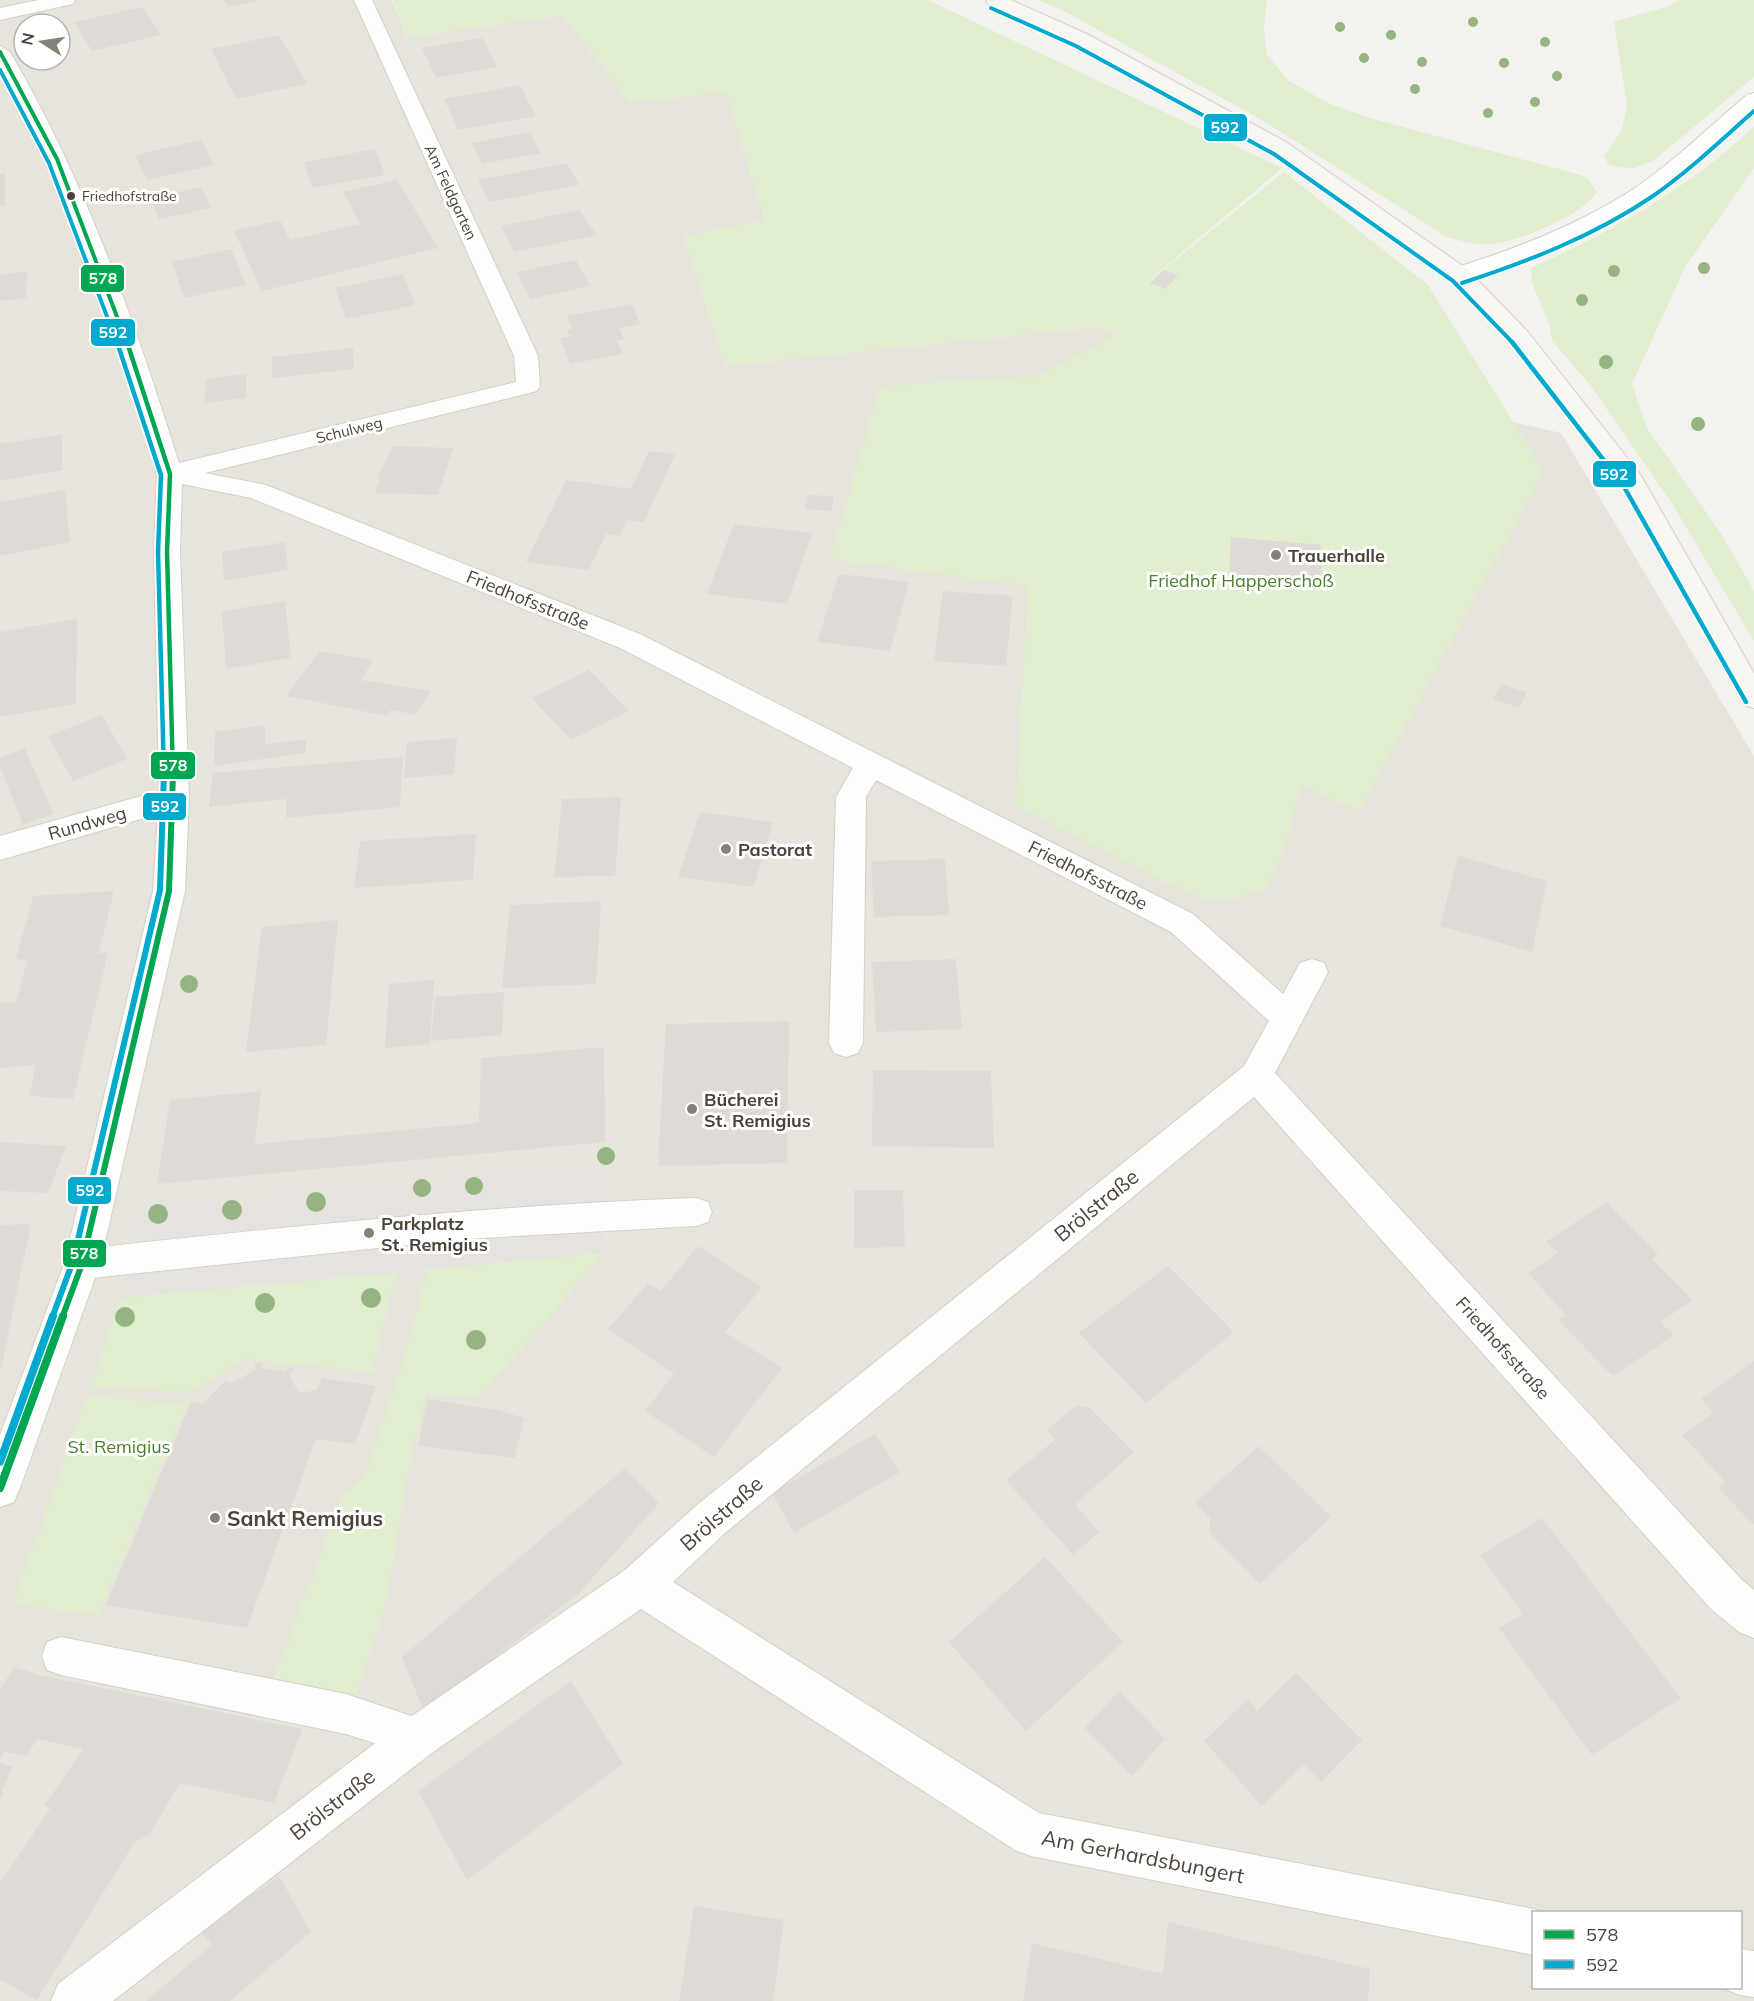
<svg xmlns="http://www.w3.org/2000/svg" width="1754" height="2001" font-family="Mulish,sans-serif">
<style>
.residential{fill:#e7e4dc;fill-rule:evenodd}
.green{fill:#e1eecf}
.parking{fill:#e6e3df}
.building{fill:#dedbd6}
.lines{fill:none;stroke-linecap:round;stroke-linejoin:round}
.service-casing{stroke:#d2d0cb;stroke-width:2}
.minor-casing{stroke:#d2d0cb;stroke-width:2}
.tertiary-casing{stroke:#d2d0cb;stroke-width:2}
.secondary-casing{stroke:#d3cfc5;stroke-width:2}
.service{fill:#fdfdfc;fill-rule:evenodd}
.minor{fill:#fdfdfc;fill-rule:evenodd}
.tertiary{fill:#fdfdfc;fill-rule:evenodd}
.secondary{fill:#f7f6f1;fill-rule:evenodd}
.bus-1-far3-casing{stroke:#fff;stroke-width:7}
.bus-1-far2-casing{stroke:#fff;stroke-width:8}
.bus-1-far1-casing{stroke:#fff;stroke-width:10}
.bus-1-casing{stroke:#fff;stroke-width:12}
.bus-2-far3-casing{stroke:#fff;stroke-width:7}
.bus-2-far2-casing{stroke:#fff;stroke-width:8}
.bus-2-far1-casing{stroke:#fff;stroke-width:10}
.bus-2-casing{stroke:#fff;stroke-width:12}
.bus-1-far3{stroke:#00a651;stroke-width:4}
.bus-1-far2{stroke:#00a651;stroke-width:4.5}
.bus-1-far1{stroke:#00a651;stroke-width:6}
.bus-1{stroke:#00a651;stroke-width:8}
.bus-2-far3{stroke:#00a9ce;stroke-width:4}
.bus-2-far2{stroke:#00a9ce;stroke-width:4.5}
.bus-2-far1{stroke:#00a9ce;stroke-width:6}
.bus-2{stroke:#00a9ce;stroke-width:8}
.tree{fill:#96b382}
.bus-dot{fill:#4b4439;stroke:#fff;stroke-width:2}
.poi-dot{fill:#868178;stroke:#fff;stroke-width:2}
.labels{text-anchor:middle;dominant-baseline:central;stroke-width:6;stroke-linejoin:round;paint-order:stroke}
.far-bus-label{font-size:14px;fill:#4b4439;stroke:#fff;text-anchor:start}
.far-street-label{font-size:15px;fill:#4b4439;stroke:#fff}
.poi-label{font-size:18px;font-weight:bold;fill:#4b4439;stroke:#fff;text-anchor:start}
.park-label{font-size:18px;fill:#4a7f2a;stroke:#fff}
.street-label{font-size:18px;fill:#4b4439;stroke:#fff}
.near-street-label{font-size:21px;fill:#4b4439;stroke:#fff}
.near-poi-label{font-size:21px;font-weight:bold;fill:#4b4439;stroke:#fff;text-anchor:start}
.line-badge{stroke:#fff;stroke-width:2}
.badge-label{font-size:16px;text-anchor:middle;font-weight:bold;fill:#fff}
</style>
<rect width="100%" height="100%" fill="#f4f2ee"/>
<!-- residential -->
<path class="residential" d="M 0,0 L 392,0 L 407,37 L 562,15 L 630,102 L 726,92 L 765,220 L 684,237 L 725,366 L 1093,327 L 1561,433 L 1754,756 L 1754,2001 L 0,2001 ZM 24,24 L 60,24 L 60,60 L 24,60 ZM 1534,1912 L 1740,1912 L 1740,1988 L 1534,1988 Z"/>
<!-- green -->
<g class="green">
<polygon points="393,0 928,0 1282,168 1133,294 1284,172 1428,285 1544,471 1359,811 1301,785 1285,849 1267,888 1241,898 1203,898 1166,883 1016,806 1028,586 830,559 880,386 1038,376 1119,332 1092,327 725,366 684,237 765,220 726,92 630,102 562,15 407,37"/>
<path d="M 1038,0 L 1267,0 L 1264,30 L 1267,55 L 1289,81 L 1328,103 L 1370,118 L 1581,175 L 1588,179 L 1597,192 C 1583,215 1518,242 1491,244 C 1475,245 1460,241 1445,236 L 1262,120 L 1062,10 Z"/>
<polygon points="1679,0 1754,0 1754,77 1653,161 1632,169 1609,165 1604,156 1622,130 1627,105 1614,22 1669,6"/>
<path d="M 1754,127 L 1754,168 L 1685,267 L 1632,384 L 1647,428 L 1720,532 L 1754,591 L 1754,641 L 1673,505 L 1591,386 L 1552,341 L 1549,324 L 1532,283 L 1531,268 C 1616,229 1684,191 1754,127 Z"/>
<polygon points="604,1253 479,1398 426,1393 412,1453 386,1602 356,1696 273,1681 344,1493 365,1476 400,1372 428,1269"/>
<polygon points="396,1273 372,1372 244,1359 193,1392 92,1388 120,1298"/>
<polygon points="87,1396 187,1404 99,1615 13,1604"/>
</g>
<!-- parking -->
<polygon class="parking" points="600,1164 604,1253 120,1298 142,1205"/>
<!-- building -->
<g class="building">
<polygon points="224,0 258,0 258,1 228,7"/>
<polygon points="143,7 161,35 92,51 74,22"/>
<polygon points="279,35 307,84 236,99 211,49"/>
<polygon points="482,38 497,67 436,78 422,48"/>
<polygon points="520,85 536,116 458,130 444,99"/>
<polygon points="530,132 541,153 482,164 472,143"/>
<polygon points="201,140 214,165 147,180 135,155"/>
<polygon points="375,149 385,175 312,188 304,162"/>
<polygon points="567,163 579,185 489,202 478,180"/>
<polygon points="5,173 5,205 0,206 0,174"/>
<polygon points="397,180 438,248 262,291 234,231 280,220 290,240 360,224 343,192"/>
<polygon points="201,187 211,208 159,219 150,198"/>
<polygon points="579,210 597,235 514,252 501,226"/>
<polygon points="231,249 246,285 184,298 172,262"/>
<polygon points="576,260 590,286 530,299 517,272"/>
<polygon points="1164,270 1178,275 1165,289 1150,283"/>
<polygon points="27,271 26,298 0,301 0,275"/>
<polygon points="403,274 415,305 346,319 335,288"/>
<polygon points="632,304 640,324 619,328 624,339 617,340 623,354 570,364 560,338 570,336 567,330 573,329 567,316"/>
<polygon points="353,348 354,369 272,378 272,357"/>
<polygon points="246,374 246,398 205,403 206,379"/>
<polygon points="62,434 62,470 0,481 0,444"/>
<polygon points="393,446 453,448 438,495 375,493 380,478 377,478"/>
<polygon points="649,451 675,454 644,522 626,520 620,536 606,534 589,570 526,562 566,480 631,489"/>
<polygon points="65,490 70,542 0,556 0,502"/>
<polygon points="808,495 834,496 831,511 805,509"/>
<polygon points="734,524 812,533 787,604 707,594"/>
<polygon points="1231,537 1321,545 1322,584 1229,575"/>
<polygon points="285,542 288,570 224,581 222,552"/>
<polygon points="839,574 909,582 890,651 817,642"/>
<polygon points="943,591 1013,596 1006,666 934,661"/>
<polygon points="285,601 291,658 226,669 222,611"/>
<polygon points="77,619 76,704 0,717 0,632"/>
<polygon points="320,651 373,660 361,680 431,691 416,715 391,710 387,716 286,696"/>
<polygon points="589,670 629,711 571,740 532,698"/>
<polygon points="1501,684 1527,692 1519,708 1493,699"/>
<polygon points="102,715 127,759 73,781 48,736"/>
<polygon points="265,725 265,744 306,739 306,753 214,766 215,732"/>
<polygon points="457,738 454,774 404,778 407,742"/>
<polygon points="25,748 53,814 23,825 0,767 0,757"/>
<polygon points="403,757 400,807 286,818 286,799 209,807 213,773"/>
<polygon points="621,797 615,876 554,877 562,799"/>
<polygon points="700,812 773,822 754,887 678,877"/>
<polygon points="476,834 473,880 354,888 360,841"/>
<polygon points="1458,856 1547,881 1532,952 1440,926"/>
<polygon points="945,859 949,915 874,917 871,861"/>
<polygon points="114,891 99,953 108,953 73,1099 29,1096 36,1065 0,1068 0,1003 16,1002 27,960 16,959 33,896"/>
<polygon points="601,901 596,984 502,988 510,905"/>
<polygon points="338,920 326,1045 246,1052 262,927"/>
<polygon points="956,959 962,1029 876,1032 872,962"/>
<polygon points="434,980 430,1044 385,1048 389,984"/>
<polygon points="504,992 502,1035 431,1041 435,997"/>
<polygon points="789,1021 787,1163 658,1166 666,1024"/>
<polygon points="604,1047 605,1142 157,1184 170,1100 261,1091 255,1144 479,1123 481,1058"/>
<polygon points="873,1070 991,1071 994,1148 872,1146"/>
<polygon points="0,1142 66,1146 48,1193 0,1191"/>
<polygon points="854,1190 903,1190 905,1247 854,1248"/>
<polygon points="1606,1202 1658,1254 1652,1259 1693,1300 1660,1322 1674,1335 1613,1376 1558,1320 1566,1315 1528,1273 1558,1253 1546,1242"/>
<polygon points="31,1224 1,1369 0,1369 0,1225"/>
<polygon points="698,1246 762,1287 725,1332 782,1368 714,1457 645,1411 674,1374 608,1329 648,1283 661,1291"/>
<polygon points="1168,1266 1234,1332 1146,1403 1079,1333"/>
<polygon points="1754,1361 1754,1525 1718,1488 1725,1481 1682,1435 1714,1413 1701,1399"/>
<polygon points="261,1362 263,1368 285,1372 289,1367 294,1370 289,1375 299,1393 317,1390 322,1378 376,1386 355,1444 316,1439 247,1628 106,1605 191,1402 202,1404 226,1380 232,1383 255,1370 255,1364"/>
<polygon points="427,1399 498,1410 524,1418 515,1458 418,1446"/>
<polygon points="1076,1406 1089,1407 1134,1452 1075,1504 1099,1532 1073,1555 1006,1480 1055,1440 1047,1430"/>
<polygon points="875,1434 900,1472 794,1533 772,1493"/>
<polygon points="1259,1446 1331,1517 1260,1584 1210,1533 1210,1518 1195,1503"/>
<polygon points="625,1468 659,1503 579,1593 424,1712 402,1657"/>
<polygon points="1542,1518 1681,1698 1592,1755 1499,1628 1523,1614 1480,1555"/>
<polygon points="1045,1557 1123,1642 1026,1731 949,1642"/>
<polygon points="14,1667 43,1676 302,1729 274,1803 180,1783 150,1834 134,1843 37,2000 0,1980 0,1883 50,1809 44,1806 83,1749 37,1739 27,1756 4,1752 0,1760 0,1689"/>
<polygon points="1296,1673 1362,1740 1321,1782 1303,1764 1262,1806 1204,1741 1248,1699 1257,1711"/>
<polygon points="571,1681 623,1764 467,1880 418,1791"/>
<polygon points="1119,1691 1165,1739 1132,1776 1085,1728"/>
<polygon points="0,1763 13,1767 1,1792 4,1793 0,1801"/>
<polygon points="279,1876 311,1932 230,2001 146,2001 212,1945 200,1931"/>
<polygon points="694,1906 784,1920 773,2001 679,2001"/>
<polygon points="1168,1922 1370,1969 1368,2001 1023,2001 1032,1943 1163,1974"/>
</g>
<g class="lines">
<!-- service casing -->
<g class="service-casing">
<g id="service">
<path d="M 696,1198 L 708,1202 L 712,1212 L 708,1222 L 696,1226 L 465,1239 L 82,1279 L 70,1275 L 65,1264 L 70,1253 L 82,1249 C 286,1227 490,1205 696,1198 Z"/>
<polygon points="61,1637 346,1694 432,1723 438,1737 432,1751 418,1757 346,1734 61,1675 47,1670 42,1656 47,1642"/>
</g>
</g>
<!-- minor casing -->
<g class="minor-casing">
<g id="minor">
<polygon points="39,0 75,0 73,4 0,20 0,8"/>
<path d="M 354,0 L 372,0 L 538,356 L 540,386 L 537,391 L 205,473 L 266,485 L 640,634 L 1193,914 L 1283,994 L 1300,963 L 1312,959 L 1324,963 L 1328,972 L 1275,1073 L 1741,1579 L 1754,1590 L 1754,1638 L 1739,1632 L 1711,1609 L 1254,1097 L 725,1533 L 673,1582 L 1039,1813 L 1534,1909 L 1543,1912 L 1534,1912 L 1534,1955 L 1031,1856 L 1015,1850 L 641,1609 L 433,1752 L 113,2001 L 51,2001 L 58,1984 L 403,1722 L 625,1570 L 697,1505 L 1244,1066 L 1269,1021 L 1171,932 L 876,780 L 866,797 L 863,1043 L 858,1053 L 846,1057 L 834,1053 L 829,1043 L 836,797 L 853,768 L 620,648 L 251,498 L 182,484 L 180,552 L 189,798 L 185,891 L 100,1264 L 20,1488 L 14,1502 L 0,1507 L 0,1435 L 64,1264 L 153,891 L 158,814 L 0,860 L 0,836 L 159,791 L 154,552 L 157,474 L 127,374 L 46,159 L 0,69 L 0,46 L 10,52 C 85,180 135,322 179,463 L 516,382 L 514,356 Z"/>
<polygon points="1740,1949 1754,1951 1754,1997 1740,1995 1723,1988 1740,1988"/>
</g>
</g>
<!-- tertiary casing -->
<g class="tertiary-casing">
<path id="tertiary" d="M 1754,93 L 1754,109 C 1725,134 1698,162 1667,185 C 1607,230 1532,263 1459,281 L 1451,279 L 1448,274 L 1451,269 C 1516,249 1581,224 1638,186 C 1677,159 1711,125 1747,95 Z"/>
</g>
<!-- secondary casing -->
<g class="secondary-casing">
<polygon id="secondary" points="986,0 1011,0 1087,34 1286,142 1467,269 1528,332 1640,474 1754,673 1754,708 1744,705 1740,698 1620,483 1512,342 1451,279 1272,150 1073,42 988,4"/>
</g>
<!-- service -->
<use href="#service" class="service"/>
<!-- minor -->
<use href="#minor" class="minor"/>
<!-- tertiary -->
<use href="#tertiary" class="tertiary"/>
<!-- secondary -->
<use href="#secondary" class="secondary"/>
<!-- bus-1-far3 casing -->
<g class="bus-1-far3-casing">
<polyline id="bus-1-far3" points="0,52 57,159 127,343"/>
</g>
<!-- bus-1-far2 casing -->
<g class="bus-1-far2-casing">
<polyline id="bus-1-far2" points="127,342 170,474 167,552 173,775"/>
</g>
<!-- bus-1-far1 casing -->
<g class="bus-1-far1-casing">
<polyline id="bus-1-far1" points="62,1318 82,1264 169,891 173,773"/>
</g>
<!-- bus-1 casing -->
<g class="bus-1-casing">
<polyline id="bus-1" points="0,1488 63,1316"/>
</g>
<!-- bus-2-far3 casing -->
<g class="bus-2-far3-casing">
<g id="bus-2-far3">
<polyline points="991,8 1076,46 1274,154 1453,281 1513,343"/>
<polyline points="0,70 49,163 117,343"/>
<path d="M 1462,283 C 1529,261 1594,236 1653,196 C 1689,171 1721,140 1754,111"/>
</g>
</g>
<!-- bus-2-far2 casing -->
<g class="bus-2-far2-casing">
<g id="bus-2-far2">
<polyline points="117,342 161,475 158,552 164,775"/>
<polyline points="1512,342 1623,485 1746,702"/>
</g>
</g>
<!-- bus-2-far1 casing -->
<g class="bus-2-far1-casing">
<polyline id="bus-2-far1" points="52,1318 73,1261 160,890 164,773"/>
</g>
<!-- bus-2 casing -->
<g class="bus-2-casing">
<polyline id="bus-2" points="0,1462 53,1316"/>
</g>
<!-- bus-1-far3 -->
<use href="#bus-1-far3" class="bus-1-far3"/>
<!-- bus-1-far2 -->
<use href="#bus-1-far2" class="bus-1-far2"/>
<!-- bus-1-far1 -->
<use href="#bus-1-far1" class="bus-1-far1"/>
<!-- bus-1 -->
<use href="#bus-1" class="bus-1"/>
<!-- bus-2-far3 -->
<use href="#bus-2-far3" class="bus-2-far3"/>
<!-- bus-2-far2 -->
<use href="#bus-2-far2" class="bus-2-far2"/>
<!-- bus-2-far1 -->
<use href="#bus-2-far1" class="bus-2-far1"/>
<!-- bus-2 -->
<use href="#bus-2" class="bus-2"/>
</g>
<!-- trees -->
<g class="tree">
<circle cx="1473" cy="22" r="5"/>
<circle cx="1340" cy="27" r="5"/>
<circle cx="1391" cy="35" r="5"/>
<circle cx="1545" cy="42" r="5"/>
<circle cx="1364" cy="58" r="5"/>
<circle cx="1422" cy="62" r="5"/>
<circle cx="1504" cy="63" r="5"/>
<circle cx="1557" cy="76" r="5"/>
<circle cx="1415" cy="89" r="5"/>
<circle cx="1535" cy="102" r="5"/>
<circle cx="1488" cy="113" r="5"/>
<circle cx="1704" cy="268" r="6"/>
<circle cx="1614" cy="271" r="6"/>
<circle cx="1582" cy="300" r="6"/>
<circle cx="1606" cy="362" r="7"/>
<circle cx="1698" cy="424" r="7"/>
<circle cx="189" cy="984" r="9"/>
<circle cx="606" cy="1156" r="9"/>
<circle cx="474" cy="1186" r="9"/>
<circle cx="422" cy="1188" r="9"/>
<circle cx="316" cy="1202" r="10"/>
<circle cx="232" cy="1210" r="10"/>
<circle cx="158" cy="1214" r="10"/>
<circle cx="371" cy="1298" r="10"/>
<circle cx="265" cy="1303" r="10"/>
<circle cx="125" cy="1317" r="10"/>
<circle cx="476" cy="1340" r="10"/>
</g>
<!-- markers -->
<circle class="bus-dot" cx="71" cy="196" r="5"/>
<g class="poi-dot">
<circle cx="1276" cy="555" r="6"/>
<circle cx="726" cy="849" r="6"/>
<circle cx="692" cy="1109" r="6"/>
<circle cx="369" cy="1233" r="6"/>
<circle cx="215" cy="1518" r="6"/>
</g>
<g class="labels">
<!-- far-bus labels -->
<g class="far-bus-label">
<text x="82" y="196">Friedhofstraße</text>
</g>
<!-- far-street labels -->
<g class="far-street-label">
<text transform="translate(451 192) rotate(65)">Am Feldgarten</text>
<text transform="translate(349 430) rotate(-14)">Schulweg</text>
</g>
<!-- poi labels -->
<g class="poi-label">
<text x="1288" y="555">Trauerhalle</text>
<text x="738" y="849">Pastorat</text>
<text x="704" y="1099">Bücherei<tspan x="704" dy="21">St. Remigius</tspan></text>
<text x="381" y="1223">Parkplatz<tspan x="381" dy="21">St. Remigius</tspan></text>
</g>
<!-- park labels -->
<g class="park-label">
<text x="1241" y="580">Friedhof Happerschoß</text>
<text x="119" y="1446">St. Remigius</text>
</g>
<!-- street labels -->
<g class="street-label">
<text transform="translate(528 600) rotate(22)">Friedhofsstraße</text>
<text transform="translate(87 823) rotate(-16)">Rundweg</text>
<text transform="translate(1088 875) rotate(27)">Friedhofsstraße</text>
<text transform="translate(1503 1348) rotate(48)">Friedhofsstraße</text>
</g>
<!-- near-street labels -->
<g class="near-street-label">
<text transform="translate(1096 1205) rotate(-39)">Brölstraße</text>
<text transform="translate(721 1513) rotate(-41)">Brölstraße</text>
<text transform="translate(332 1804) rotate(-38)">Brölstraße</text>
<text transform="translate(1143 1856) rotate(11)">Am Gerhardsbungert</text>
</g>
<!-- near-poi labels -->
<g class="near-poi-label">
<text x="227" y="1518">Sankt Remigius</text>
</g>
</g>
<g class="line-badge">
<rect x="1203" y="113" width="45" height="29" rx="6" fill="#00a9ce"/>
<rect x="80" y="264" width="45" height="29" rx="6" fill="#00a651"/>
<rect x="90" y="318" width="46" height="29" rx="6" fill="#00a9ce"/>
<rect x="1592" y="460" width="45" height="28" rx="6" fill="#00a9ce"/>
<rect x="150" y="751" width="46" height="29" rx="6" fill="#00a651"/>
<rect x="142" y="792" width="45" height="29" rx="6" fill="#00a9ce"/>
<rect x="67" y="1176" width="45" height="29" rx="6" fill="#00a9ce"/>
<rect x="62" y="1239" width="45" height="29" rx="6" fill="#00a651"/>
</g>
<g class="badge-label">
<text x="1225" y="133">592</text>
<text x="103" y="284">578</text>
<text x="113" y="338">592</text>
<text x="1614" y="480">592</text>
<text x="173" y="771">578</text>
<text x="165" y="812">592</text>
<text x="90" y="1196">592</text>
<text x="84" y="1259">578</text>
</g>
<!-- legend -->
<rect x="1532" y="1911" width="210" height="78" fill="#ffffff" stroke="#b7b4b0" stroke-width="1.5"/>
<rect x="1544" y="1930" width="30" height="9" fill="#00a651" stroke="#b7b4b0" stroke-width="1.5"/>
<text x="1586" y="1941" font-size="18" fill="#4b4439">578</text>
<rect x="1544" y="1960" width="30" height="9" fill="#00a9ce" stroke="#b7b4b0" stroke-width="1.5"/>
<text x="1586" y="1971" font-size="18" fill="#4b4439">592</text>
<!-- north arrow -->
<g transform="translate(42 42) rotate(282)"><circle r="28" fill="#ffffff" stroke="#b7b4b0" stroke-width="1.5"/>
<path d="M0-4.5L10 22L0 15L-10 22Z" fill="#868178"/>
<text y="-9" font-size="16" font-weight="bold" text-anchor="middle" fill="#4b4439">N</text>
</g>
</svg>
